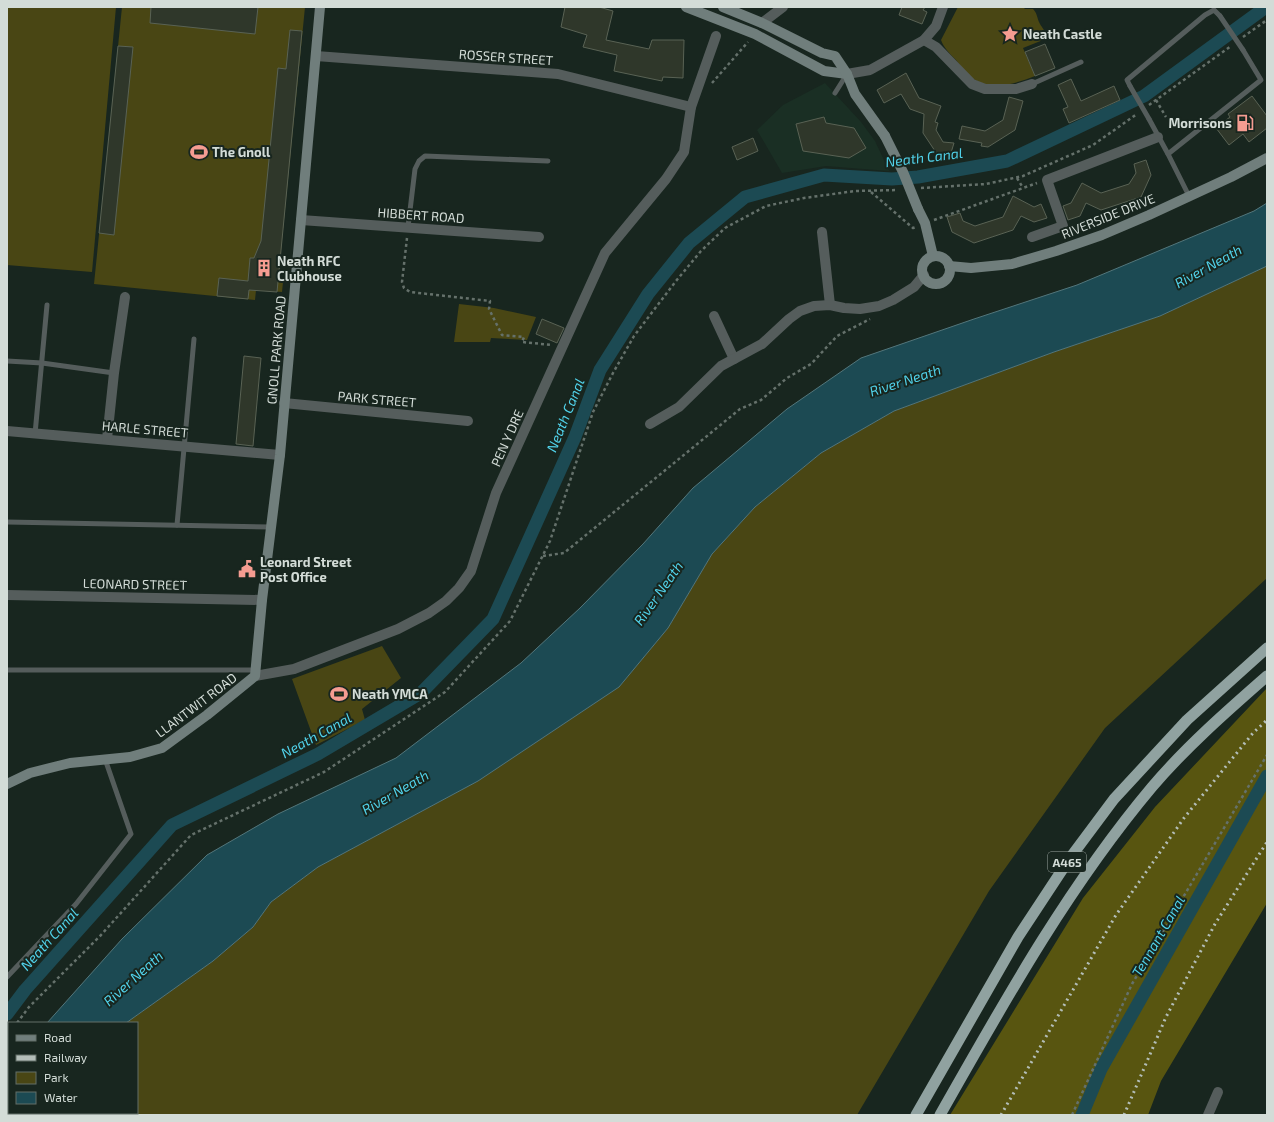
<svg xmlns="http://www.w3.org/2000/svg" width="1274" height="1122" font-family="'Exo 2',sans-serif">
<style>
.built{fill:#1a2f24}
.green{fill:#494614}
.forest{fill:#585510}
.water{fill:#1c4a53;stroke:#53767b}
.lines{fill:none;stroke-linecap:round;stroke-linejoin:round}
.canal{stroke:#1c4a53;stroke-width:13}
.building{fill:#2f372a;stroke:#596254}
.path{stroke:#65716b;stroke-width:2.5;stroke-dasharray:3 3;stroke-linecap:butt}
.service{stroke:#555d5c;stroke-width:5}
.minor{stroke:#555d5c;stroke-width:10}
.secondary{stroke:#707e7c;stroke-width:10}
.trunk{stroke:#90a2a0;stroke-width:11}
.rail{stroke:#b4beb9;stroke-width:3;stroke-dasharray:2 4;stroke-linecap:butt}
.service-bridge{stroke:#555d5c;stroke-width:5}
.secondary-bridge{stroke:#707e7c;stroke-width:10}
.labels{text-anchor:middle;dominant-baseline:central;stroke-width:4;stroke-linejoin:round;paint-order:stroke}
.shield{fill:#18261f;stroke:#9ba5a0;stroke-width:1}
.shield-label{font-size:12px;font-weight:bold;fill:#d3dcd7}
.poi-label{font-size:13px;font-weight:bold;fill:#d3dcd7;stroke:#18261f;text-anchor:start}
.street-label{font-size:13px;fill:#d3dcd7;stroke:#18261f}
.water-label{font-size:14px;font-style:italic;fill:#51d2ea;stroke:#18261f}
</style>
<rect width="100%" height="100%" fill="#18261f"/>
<!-- built -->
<polygon class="built" points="825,83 861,122 875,141 889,171 826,166 782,173 757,130 783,105"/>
<!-- green -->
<g class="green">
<polygon points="7,7 116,7 92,272 7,265"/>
<polygon points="122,7 305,7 278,281 283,282 282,292 256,290 255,300 94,284"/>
<path d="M 958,7 L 1023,7 L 1025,9 L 1033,9 C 1037,13 1037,17 1039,22 C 1042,29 1048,31 1043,40 L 1023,48 L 1035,76 C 1017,83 994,91 975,80 C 967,76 961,66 956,60 C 950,54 944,48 941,40 Z"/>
<polygon points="1267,266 1267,578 1105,728 989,891 857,1115 93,1115 92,1113 137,1113 137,1023 126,1023 213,961 253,927 271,902 318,867 478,781 619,687 668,628 712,554 755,507 821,453 894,411 1054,352 1160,316"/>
<polygon points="459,304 494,308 536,317 527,340 491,338 490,342 454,342"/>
<polygon points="382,646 401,678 362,709 365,720 316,745 292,679"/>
</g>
<!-- forest -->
<polygon class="forest" points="1267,688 1267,903 1161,1081 1148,1115 950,1115 1083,898 1155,807"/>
<!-- water -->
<g class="water">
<polygon points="1267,203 1267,266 1160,316 1054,352 894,411 821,453 755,507 712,554 668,628 619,687 478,781 318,867 271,902 253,927 213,961 126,1023 47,1023 122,939 207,855 278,814 396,758 521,663 580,608 643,544 693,488 787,409 861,358 974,319 1077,285 1254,211"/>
<polygon points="9,1080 9,1113 92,1113 93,1115 7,1115 7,1083"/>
</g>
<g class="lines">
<!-- canal -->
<g class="canal">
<polyline points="7,1014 25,990 172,825 318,754 421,693 493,619 575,437 600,370 648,294 689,243 745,197 824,175 892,179 918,177 1007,161 1144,96 1266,7"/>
<polyline points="1082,1115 1101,1069 1267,776"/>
</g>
</g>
<!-- building -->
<g class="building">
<polygon points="151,7 258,7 255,34 150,23"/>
<polygon points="565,7 599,7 613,11 606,40 649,49 652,40 684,40 683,78 663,77 662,81 614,71 617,55 583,47 587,35 561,27"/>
<polygon points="902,7 925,7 923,10 927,12 922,24 899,15"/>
<polygon points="290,30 302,31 277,292 249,290 248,299 217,296 219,278 248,281 250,258 254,258 261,241 278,68 286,69"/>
<polygon points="1045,44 1055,68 1035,76 1025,52"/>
<polygon points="118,46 133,47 114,235 99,233"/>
<polygon points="906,73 919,98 941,106 935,122 938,123 936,130 943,142 954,143 950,156 937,154 923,133 924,114 910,109 901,94 884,103 877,90"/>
<polygon points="1071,79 1081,101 1114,86 1120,100 1069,123 1063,109 1068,107 1058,85"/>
<polygon points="1252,96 1267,116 1267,128 1249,142 1243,134 1229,145 1216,128 1230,117 1228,114"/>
<polygon points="1009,97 1023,101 1015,130 988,147 981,146 982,143 959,139 962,126 985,131 1003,120"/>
<polygon points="824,117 826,123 854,128 866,148 849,158 803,151 796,124"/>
<polygon points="753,138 758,151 737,160 732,147"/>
<polygon points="1146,160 1151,175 1141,197 1101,210 1086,203 1080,216 1068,220 1063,206 1071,203 1082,183 1101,193 1129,184 1136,173 1134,164"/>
<polygon points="1013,196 1034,207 1041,204 1047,218 1034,222 1021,216 1013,230 974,243 952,232 947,217 960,213 963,221 975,226 1003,217"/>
<polygon points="542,319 564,328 557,343 536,334"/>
<polygon points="244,356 261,358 253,446 236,444"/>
</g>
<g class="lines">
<!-- path -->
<g class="path">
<polyline points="1243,37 1267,20"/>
<polyline points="712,83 748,42"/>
<polyline points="1156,100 1166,117"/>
<polyline points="1149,105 1231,46"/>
<polyline points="1017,178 1023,188"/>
<polyline points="921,188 986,184 1023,176 1093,145 1137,114"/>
<polyline points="871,192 913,228 916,227"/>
<polyline points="934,220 1037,183"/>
<polyline points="407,238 402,282 404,288 410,292 490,301 489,309 502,335 524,337 522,342 552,345"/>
<polyline points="543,556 564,553 740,409 761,400 787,378 811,364 837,336 870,319"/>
<polyline points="17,1023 29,1007 101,935 191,835 324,772 445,692 510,621 550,541 593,412 613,373 634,336 676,281 701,251 725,228 766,206 804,198 855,191 898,190"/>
<polyline points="7,1037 9,1034"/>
<polyline points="1072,1115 1132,984 1267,755"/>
</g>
<!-- service -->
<g class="service">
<polyline points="1032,84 1081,62"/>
<polyline points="1130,86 1127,80 1205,15 1214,10 1220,16"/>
<polyline points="835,93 847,74"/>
<polyline points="1149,119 1168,154 1189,196"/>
<polyline points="1168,154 1261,80 1243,50"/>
<polyline points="408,227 415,169 419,161 425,156 548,161"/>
<polyline points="7,361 42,363 114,373"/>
<polyline points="35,434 47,305"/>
<polyline points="7,522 271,527"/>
<polyline points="177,525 194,339"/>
<polyline points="7,670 255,670"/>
<polyline points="7,977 76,904 131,834 105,759"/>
</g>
<!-- minor -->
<g class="minor">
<polyline points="762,23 783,7"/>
<polyline points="924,40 936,47 972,84 985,89 1016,89 1032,84"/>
<polyline points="316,56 558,74 691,107"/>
<polyline points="847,74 870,70 924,40 936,26 943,7"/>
<polyline points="301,220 539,237"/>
<polyline points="822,232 830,305"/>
<polyline points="1032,237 1063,226 1047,180 1158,137"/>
<polyline points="714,316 734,359"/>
<polyline points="284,403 468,421"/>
<polyline points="650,424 679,407 721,366 762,344 789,319 800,311 814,306 830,305 844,308 860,309 879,306 893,300 914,287 924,275"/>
<polyline points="7,431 280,455"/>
<polyline points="107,439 114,373 125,297"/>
<polyline points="7,595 262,600"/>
<polyline points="255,676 294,669 398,629 429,613 446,601 459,588 471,571 496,493 605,253 666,179 684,152 691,107 716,36"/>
<polyline points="1208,1115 1218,1092"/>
</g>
<!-- secondary -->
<g class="secondary">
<polyline points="686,7 755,34 824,71 847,74"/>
<polyline points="723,7 762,23 822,53 835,56 847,74 855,94 885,136"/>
<polyline points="918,209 925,223 933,256"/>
<circle cx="936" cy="270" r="14"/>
<polyline points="949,266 971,268 1012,264 1056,251 1102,235 1149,215 1231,177 1267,158"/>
<polyline points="7,784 30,773 70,763 130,757 162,748 207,715 255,676 262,600 280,455 320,7"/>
</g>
<!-- trunk -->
<g class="trunk">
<polyline points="916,1115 1018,937 1070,858 1114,799 1187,720 1267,648"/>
<path d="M 940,1115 C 1004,1002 1068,887 1152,787 C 1186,747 1227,711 1267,676"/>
</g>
<!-- rail -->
<g class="rail">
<polyline points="1001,1115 1116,915 1184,818 1253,733 1267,720"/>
<polyline points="1124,1115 1166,1017 1215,924 1267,842"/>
</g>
<!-- service-bridge -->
<g class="service-bridge">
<polyline points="1220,16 1243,50"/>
<polyline points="1130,86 1149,119"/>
</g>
<!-- secondary-bridge -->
<polyline class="secondary-bridge" points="885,136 903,172 918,209"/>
</g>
<!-- icons -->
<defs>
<g id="sight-bare" transform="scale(1.38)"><path d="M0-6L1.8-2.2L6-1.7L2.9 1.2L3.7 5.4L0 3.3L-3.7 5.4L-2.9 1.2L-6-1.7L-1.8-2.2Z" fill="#f59c91" stroke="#18261f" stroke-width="2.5" paint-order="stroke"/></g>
<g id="fuel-bare" transform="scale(1.38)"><path d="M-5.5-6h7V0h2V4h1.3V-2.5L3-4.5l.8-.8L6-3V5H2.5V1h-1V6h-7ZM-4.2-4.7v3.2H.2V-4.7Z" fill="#f59c91" stroke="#18261f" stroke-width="2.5" paint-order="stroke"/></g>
<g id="stadium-bare" transform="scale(1.38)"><path d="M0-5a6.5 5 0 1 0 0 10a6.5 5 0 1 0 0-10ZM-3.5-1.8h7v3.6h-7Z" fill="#f59c91" stroke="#18261f" stroke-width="2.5" paint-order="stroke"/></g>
<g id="building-bare" transform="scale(1.38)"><path d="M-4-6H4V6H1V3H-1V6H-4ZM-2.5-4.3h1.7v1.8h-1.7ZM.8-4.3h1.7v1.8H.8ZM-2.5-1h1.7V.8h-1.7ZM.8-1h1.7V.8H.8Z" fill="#f59c91" stroke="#18261f" stroke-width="2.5" paint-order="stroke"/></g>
<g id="civic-bare" transform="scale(1.38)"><path d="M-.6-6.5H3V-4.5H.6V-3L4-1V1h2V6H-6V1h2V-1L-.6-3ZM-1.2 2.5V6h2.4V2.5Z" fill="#f59c91" stroke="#18261f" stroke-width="2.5" paint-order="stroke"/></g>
</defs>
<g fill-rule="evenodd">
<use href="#sight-bare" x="1010" y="34"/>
<use href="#fuel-bare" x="1245" y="123"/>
<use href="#stadium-bare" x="199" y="152"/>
<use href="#building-bare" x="264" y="268"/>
<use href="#civic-bare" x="247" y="569"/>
<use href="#stadium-bare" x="339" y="694"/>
</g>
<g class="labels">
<!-- shield labels -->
<rect class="shield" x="1048" y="852" width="38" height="20" rx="3"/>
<g class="shield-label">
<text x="1067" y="862">A465</text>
</g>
<!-- poi labels -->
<g class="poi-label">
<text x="1023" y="34">Neath Castle</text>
<text x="1232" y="123" text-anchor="end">Morrisons</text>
<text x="212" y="152">The Gnoll</text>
<text x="277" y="261">Neath RFC<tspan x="277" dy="15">Clubhouse</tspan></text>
<text x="260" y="562">Leonard Street<tspan x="260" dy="15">Post Office</tspan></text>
<text x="352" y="694">Neath YMCA</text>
</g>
<!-- street labels -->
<g class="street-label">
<text transform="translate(506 57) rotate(4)">ROSSER STREET</text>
<text transform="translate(421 215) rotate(4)">HIBBERT ROAD</text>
<text transform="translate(1108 216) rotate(-22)">RIVERSIDE DRIVE</text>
<text transform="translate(276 350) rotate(-85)">GNOLL PARK ROAD</text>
<text transform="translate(377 399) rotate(5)">PARK STREET</text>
<text transform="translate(145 429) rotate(5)">HARLE STREET</text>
<text transform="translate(507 438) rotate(-66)">PEN Y DRE</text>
<text transform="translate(135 584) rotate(1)">LEONARD STREET</text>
<text transform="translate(196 705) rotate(-37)">LLANTWIT ROAD</text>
</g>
<!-- water labels -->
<g class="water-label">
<text transform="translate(924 157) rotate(-7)">Neath Canal</text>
<text transform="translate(1208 266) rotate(-29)">River Neath</text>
<text transform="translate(905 380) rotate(-18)">River Neath</text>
<text transform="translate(565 415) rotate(-68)">Neath Canal</text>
<text transform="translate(658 593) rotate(-55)">River Neath</text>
<text transform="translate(316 735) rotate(-29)">Neath Canal</text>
<text transform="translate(395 792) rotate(-30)">River Neath</text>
<text transform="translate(1158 936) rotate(-60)">Tennant Canal</text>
<text transform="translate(49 939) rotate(-48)">Neath Canal</text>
<text transform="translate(133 978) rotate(-42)">River Neath</text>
</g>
</g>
<!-- border -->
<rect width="1274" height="1122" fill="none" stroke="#d3dcd7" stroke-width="16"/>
<!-- legend -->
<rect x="8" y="1022" width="130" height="92" fill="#18261f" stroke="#636f69"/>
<rect x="16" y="1035" width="20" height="6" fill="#707e7c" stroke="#636f69"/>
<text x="44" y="1042" font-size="12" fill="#d3dcd7">Road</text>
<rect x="16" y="1055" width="20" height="6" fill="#b4beb9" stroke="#636f69"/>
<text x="44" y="1062" font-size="12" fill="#d3dcd7">Railway</text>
<rect x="16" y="1072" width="20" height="12" fill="#494614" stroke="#636f69"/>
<text x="44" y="1082" font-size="12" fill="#d3dcd7">Park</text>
<rect x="16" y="1092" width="20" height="12" fill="#1c4a53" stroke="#636f69"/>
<text x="44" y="1102" font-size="12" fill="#d3dcd7">Water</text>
</svg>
